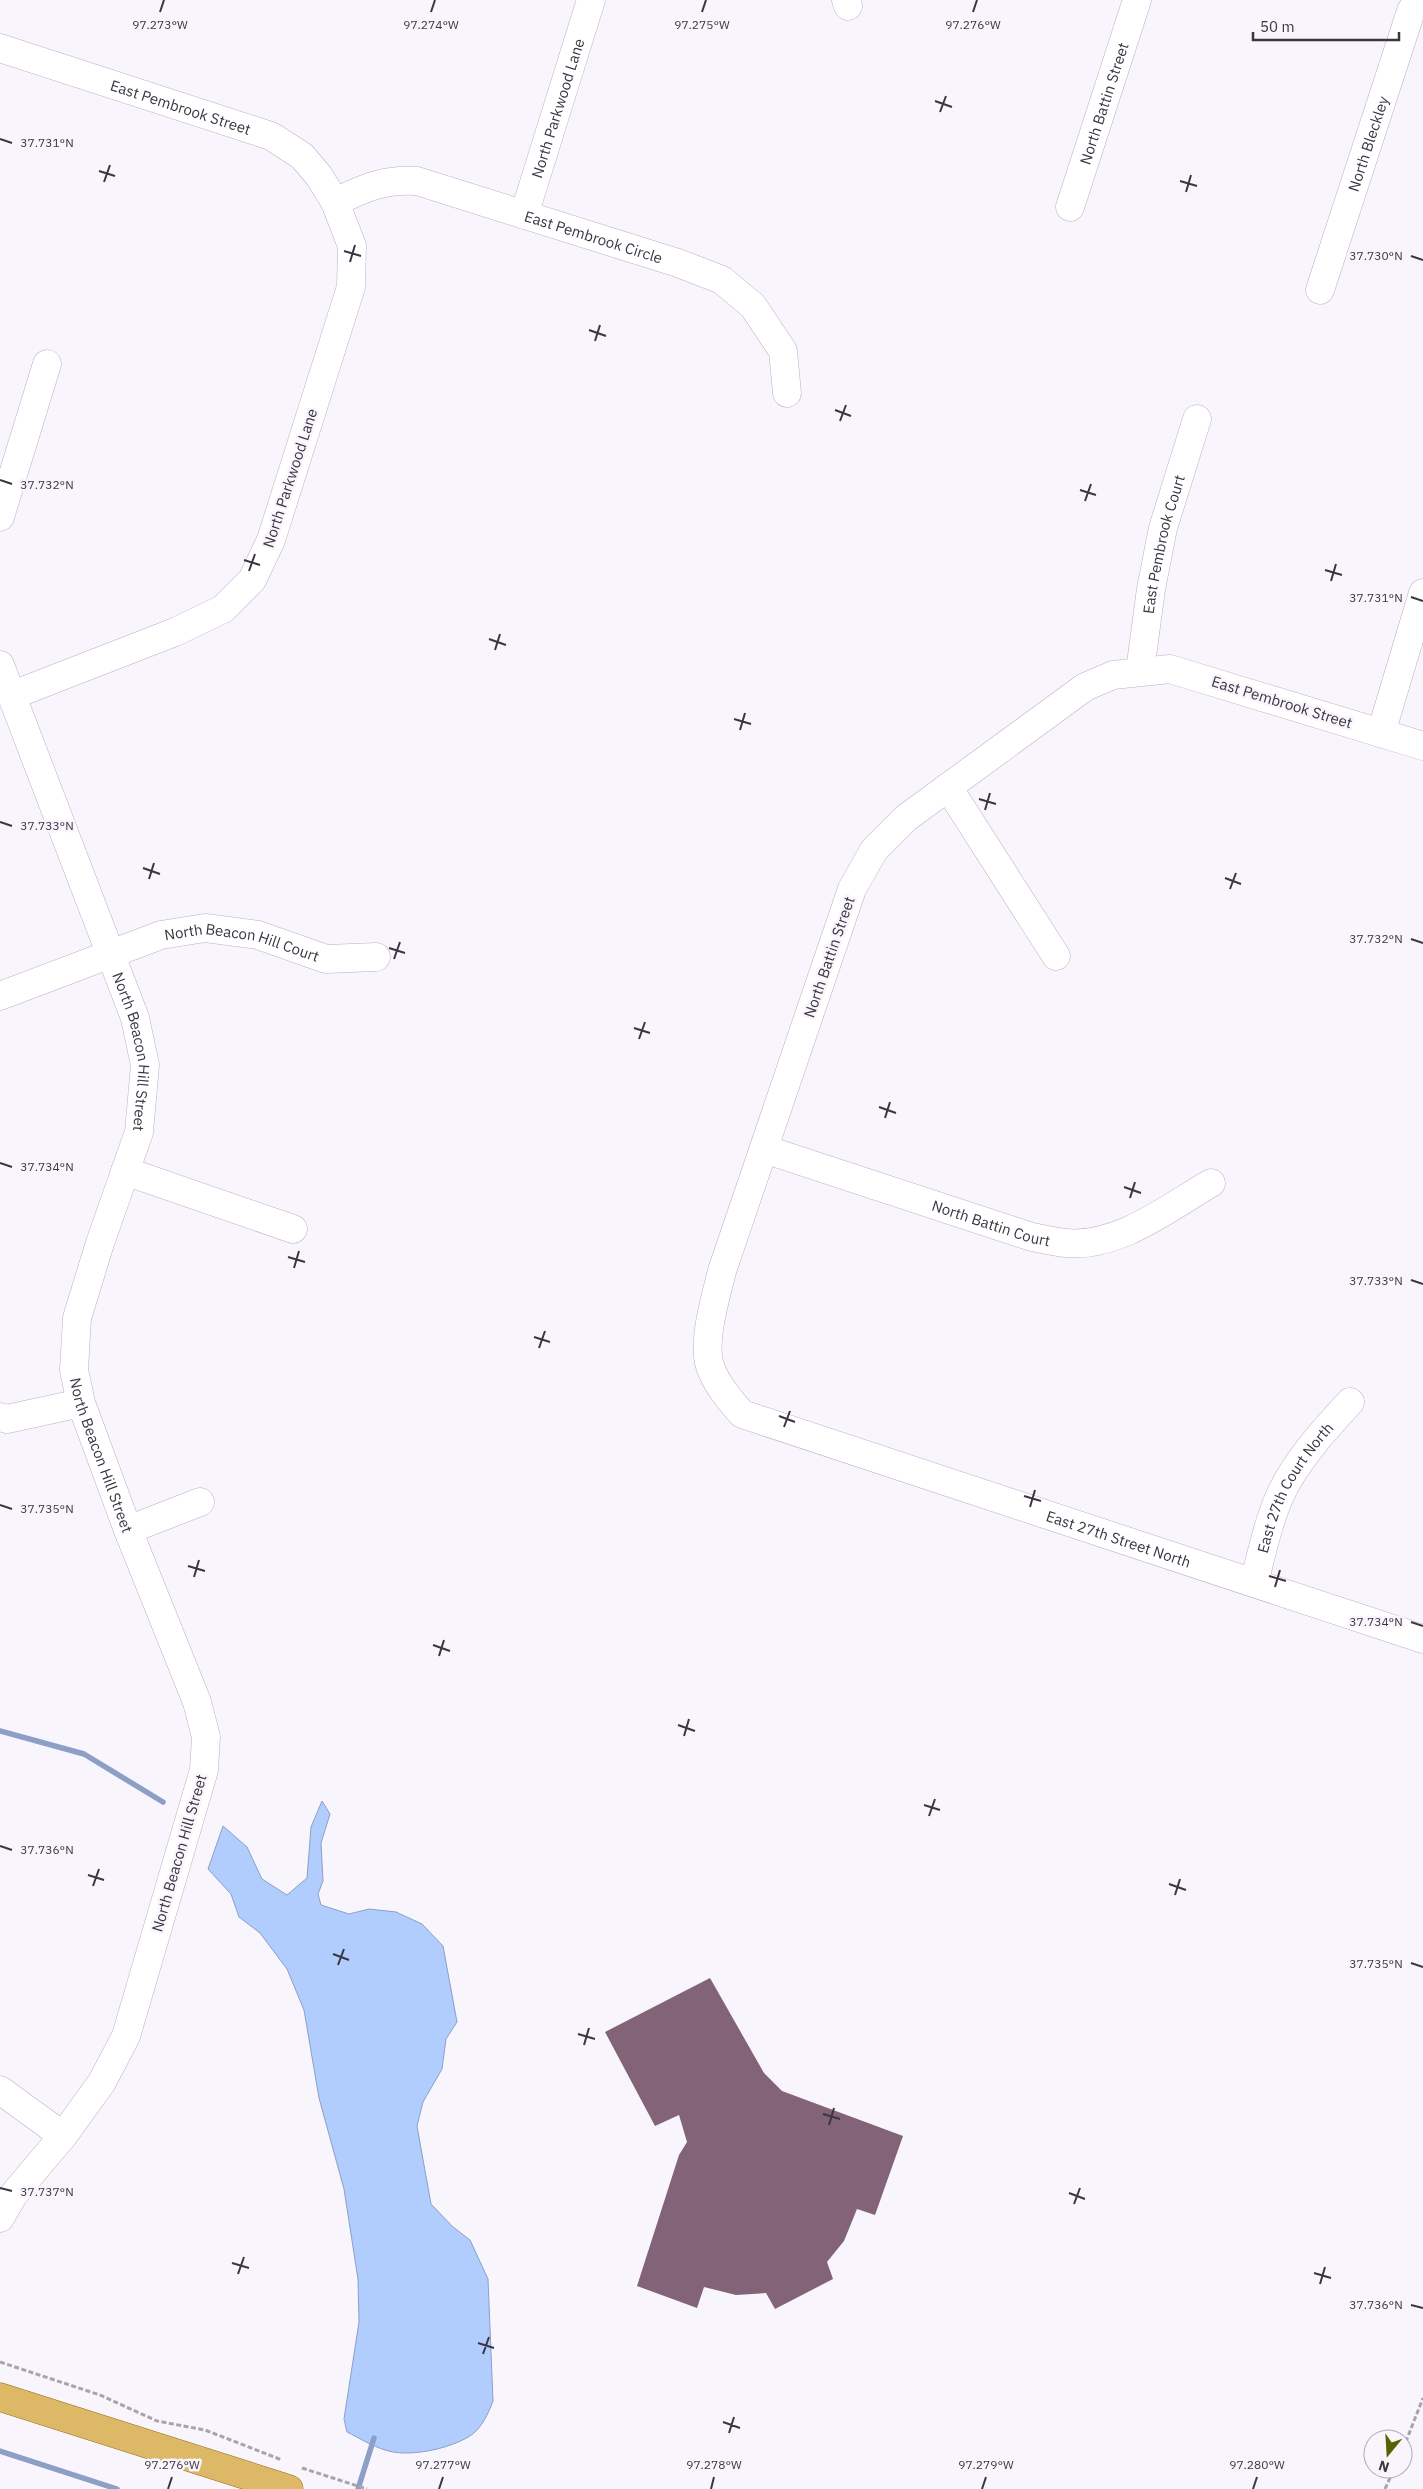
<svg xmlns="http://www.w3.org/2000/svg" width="1423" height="2489" font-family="'IBM Plex Sans',sans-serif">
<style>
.water{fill:#b0cdfd;stroke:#8d9fc5}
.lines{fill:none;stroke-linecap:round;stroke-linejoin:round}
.stream{stroke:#8d9fc5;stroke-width:5.5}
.building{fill:#826377}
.minor-casing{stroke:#beaccc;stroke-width:29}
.major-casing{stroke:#956c18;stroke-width:29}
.path{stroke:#a9a3ad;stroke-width:3;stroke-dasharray:5 2.5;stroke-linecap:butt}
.minor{stroke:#fff;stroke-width:28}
.major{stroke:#dcb867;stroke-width:28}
.ticks{fill:none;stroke:#3c3542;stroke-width:2}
.labels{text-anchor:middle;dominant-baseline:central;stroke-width:5;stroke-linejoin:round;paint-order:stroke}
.street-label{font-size:15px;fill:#3c3542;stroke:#f9f5fc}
.ticks-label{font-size:12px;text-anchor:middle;fill:#3c3542;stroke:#f9f5fc;stroke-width:5;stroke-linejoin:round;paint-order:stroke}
</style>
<rect width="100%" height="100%" fill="#f9f5fc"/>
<!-- water -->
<path class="water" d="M 322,1801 L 330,1814 L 321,1843 L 323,1881 L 318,1894 L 321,1905 L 349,1914 L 369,1909 L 396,1912 L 422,1924 L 443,1946 L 457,2022 L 446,2039 L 442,2069 L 423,2102 L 417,2126 L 431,2204 L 453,2227 L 470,2240 L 488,2279 L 493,2401 C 488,2414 482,2428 470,2436 C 449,2449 408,2458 385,2450 C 372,2446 359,2438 347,2432 L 344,2419 L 359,2322 L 358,2279 L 344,2189 L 319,2098 L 304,2010 L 287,1969 L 260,1933 L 239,1917 L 231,1894 L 208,1869 L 223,1826 L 247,1847 L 262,1879 L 287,1895 L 307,1878 L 311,1827 Z"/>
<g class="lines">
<!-- stream -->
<g class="stream">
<polyline points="0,1731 84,1754 163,1802"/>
<polyline points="0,2451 117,2489"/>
<polyline points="358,2489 374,2438"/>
</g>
</g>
<!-- building -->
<polygon class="building" points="710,1978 764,2073 782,2091 903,2136 875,2215 857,2209 844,2241 827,2262 833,2279 775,2309 766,2293 736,2295 704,2287 697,2308 637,2286 679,2155 687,2142 679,2115 655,2126 605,2032"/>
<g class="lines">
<!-- minor casing -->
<g class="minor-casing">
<g id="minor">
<polyline points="846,0 848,6"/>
<path id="s1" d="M 0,48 L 271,136 L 302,156 L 319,176 L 335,202 L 352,246 L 351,287 L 271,540 L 252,580 L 223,609 L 175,632 L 13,695"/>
<path id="s2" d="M 335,202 C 365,188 383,179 417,181 L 678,263 L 722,280 L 753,306 L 783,351 L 787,393"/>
<path id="s3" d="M 1070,207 L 1137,0"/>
<path id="s4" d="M 524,215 L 591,0"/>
<path id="s5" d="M 1320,290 L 1411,11 L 1418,0"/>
<polyline points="0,517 47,364"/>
<path id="s6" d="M 0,665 L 135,1018 L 145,1065 L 139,1132 L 100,1243 L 77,1318 L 74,1370 L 81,1403 L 128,1530 L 197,1702 L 206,1737 L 204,1770 L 126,2036 L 102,2082 L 63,2136 L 14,2194 L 0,2218"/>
<path id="s7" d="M 1140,671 L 1151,589 L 1163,528 L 1197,419"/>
<polyline points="1381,733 1423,593"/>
<path id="s8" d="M 1423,746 L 1170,669 L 1113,675 L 1085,687 L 906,818 L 874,850 L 852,889 L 722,1271 C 716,1296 702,1341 710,1366 C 716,1384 730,1400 742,1414 L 1423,1639"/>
<polyline points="948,787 1056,956"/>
<path id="s9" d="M 0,996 L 161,935 L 205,928 L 258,935 L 326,959 L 376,957"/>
<path id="s10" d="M 764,1149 L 1032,1237 C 1043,1239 1055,1242 1066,1243 C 1118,1248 1168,1208 1211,1183"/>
<polyline points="125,1171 293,1229"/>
<polyline points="0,1417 7,1419 81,1403"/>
<polyline points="128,1530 200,1502"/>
<path id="s11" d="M 1254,1583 C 1263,1549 1270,1511 1288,1480 C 1305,1451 1327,1427 1350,1402"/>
<polyline points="0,2090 63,2136"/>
</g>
</g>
<!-- major casing -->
<g class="major-casing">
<polyline id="major" points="0,2397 289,2489"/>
</g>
<!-- path -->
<g class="path">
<polyline points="0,2362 100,2395 157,2421 205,2430 282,2460"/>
<polyline points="1403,2449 1423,2398"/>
<polyline points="302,2468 367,2489"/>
<polyline points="1385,2489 1394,2469"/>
</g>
<!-- minor -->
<use href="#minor" class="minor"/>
<!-- major -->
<use href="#major" class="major"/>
</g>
<!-- ticks -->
<path class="ticks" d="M 160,12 L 164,0M 431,12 L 435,0M 702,12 L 706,0M 973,12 L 977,0M 935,101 L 952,107M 940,112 L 946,96M 0,139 L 12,143M 99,171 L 115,176M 1180,181 L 1197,186M 104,182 L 110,165M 1186,192 L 1191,175M 344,251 L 361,256M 1411,256 L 1423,260M 350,262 L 355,245M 589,330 L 606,336M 595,341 L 600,325M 835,410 L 851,416M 840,421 L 846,405M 0,480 L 12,484M 1080,490 L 1096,495M 1085,501 L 1091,484M 244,560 L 260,565M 1325,570 L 1342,575M 249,571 L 255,554M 1331,581 L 1336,564M 1411,597 L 1423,601M 489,639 L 506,645M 495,650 L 500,634M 734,719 L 751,724M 740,730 L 745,713M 979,799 L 996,804M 985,810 L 990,793M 0,822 L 12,826M 143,868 L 160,874M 1225,878 L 1241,884M 149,879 L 154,863M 1230,889 L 1236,873M 1411,939 L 1423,943M 389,948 L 405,953M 394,959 L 400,942M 634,1028 L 650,1033M 639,1039 L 645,1022M 879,1107 L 896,1113M 885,1118 L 890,1102M 0,1163 L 12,1167M 1124,1187 L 1141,1193M 1130,1198 L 1135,1182M 288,1257 L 305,1262M 294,1268 L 299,1251M 1411,1280 L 1423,1284M 534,1337 L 550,1342M 539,1348 L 545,1331M 779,1416 L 795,1422M 784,1427 L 790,1411M 1024,1496 L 1041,1501M 0,1505 L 12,1509M 1030,1507 L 1035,1490M 188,1566 L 205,1571M 1269,1576 L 1286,1581M 194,1577 L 199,1560M 1275,1587 L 1280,1570M 1411,1622 L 1423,1626M 433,1645 L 450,1651M 439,1656 L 444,1640M 678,1725 L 695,1731M 684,1736 L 689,1719M 924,1805 L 940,1810M 929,1816 L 935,1799M 0,1846 L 12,1850M 88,1875 L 104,1880M 1169,1884 L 1186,1890M 93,1886 L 99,1869M 1175,1895 L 1180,1879M 333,1954 L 349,1960M 1411,1963 L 1423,1967M 338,1965 L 344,1949M 578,2034 L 595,2039M 584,2045 L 589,2028M 823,2114 L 840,2119M 829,2125 L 834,2108M 0,2188 L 12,2191M 1069,2193 L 1085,2199M 1074,2204 L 1080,2188M 232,2263 L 249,2268M 1314,2273 L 1331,2278M 238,2274 L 244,2257M 1320,2284 L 1325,2267M 1411,2305 L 1423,2308M 478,2343 L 494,2348M 483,2354 L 489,2337M 723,2422 L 740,2428M 729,2433 L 734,2417M 168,2489 L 172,2477M 439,2489 L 443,2477M 711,2489 L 714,2477M 982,2489 L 986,2477M 1253,2489 L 1257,2477"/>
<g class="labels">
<!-- street labels -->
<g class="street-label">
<text stroke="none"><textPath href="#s3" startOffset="109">North Battin Street</textPath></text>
<text stroke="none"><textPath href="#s1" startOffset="190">East Pembrook Street</textPath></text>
<text stroke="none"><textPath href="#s4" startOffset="112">North Parkwood Lane</textPath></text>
<text stroke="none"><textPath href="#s5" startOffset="154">North Bleckley</textPath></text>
<text stroke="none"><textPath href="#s2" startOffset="271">East Pembrook Circle</textPath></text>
<text transform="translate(290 478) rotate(-72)">North Parkwood Lane</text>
<text stroke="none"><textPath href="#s7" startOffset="129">East Pembrook Court</textPath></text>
<text transform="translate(1282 702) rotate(17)">East Pembrook Street</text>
<text stroke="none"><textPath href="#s9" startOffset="255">North Beacon Hill Court</textPath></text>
<text transform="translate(829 957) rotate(-71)">North Battin Street</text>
<text stroke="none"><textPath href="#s6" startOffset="411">North Beacon Hill Street</textPath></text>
<text stroke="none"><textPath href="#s10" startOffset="239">North Battin Court</textPath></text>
<text stroke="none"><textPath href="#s6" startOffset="831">North Beacon Hill Street</textPath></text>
<text stroke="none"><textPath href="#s11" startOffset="105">East 27th Court North</textPath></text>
<text stroke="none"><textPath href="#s8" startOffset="1619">East 27th Street North</textPath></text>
<text transform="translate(179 1853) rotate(-74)">North Beacon Hill Street</text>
</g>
</g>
<g class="ticks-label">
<text x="160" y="29">97.273°W</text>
<text x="431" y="29">97.274°W</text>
<text x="702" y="29">97.275°W</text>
<text x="973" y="29">97.276°W</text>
<text x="47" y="147">37.731°N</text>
<text x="1376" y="260">37.730°N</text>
<text x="47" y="489">37.732°N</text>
<text x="1376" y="602">37.731°N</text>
<text x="47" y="830">37.733°N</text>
<text x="1376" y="943">37.732°N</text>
<text x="47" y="1171">37.734°N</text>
<text x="1376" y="1285">37.733°N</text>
<text x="47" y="1513">37.735°N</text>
<text x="1376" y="1626">37.734°N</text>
<text x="47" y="1854">37.736°N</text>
<text x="1376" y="1968">37.735°N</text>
<text x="47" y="2196">37.737°N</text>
<text x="1376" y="2309">37.736°N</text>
<text x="172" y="2469">97.276°W</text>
<text x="443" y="2469">97.277°W</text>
<text x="714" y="2469">97.278°W</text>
<text x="986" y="2469">97.279°W</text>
<text x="1257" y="2469">97.280°W</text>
</g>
<!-- north arrow -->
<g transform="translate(1388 2454) rotate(198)"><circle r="24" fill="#f9f5fc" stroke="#ada8b2"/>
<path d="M0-4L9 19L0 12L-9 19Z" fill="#546203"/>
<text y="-8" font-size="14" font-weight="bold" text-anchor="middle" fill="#3c3542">N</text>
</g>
<!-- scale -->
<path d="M1253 32v8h146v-8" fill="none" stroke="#3c3542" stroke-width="2.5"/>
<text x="1260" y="32" font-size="15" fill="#3c3542" stroke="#f9f5fc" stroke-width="4" paint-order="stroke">50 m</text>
</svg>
